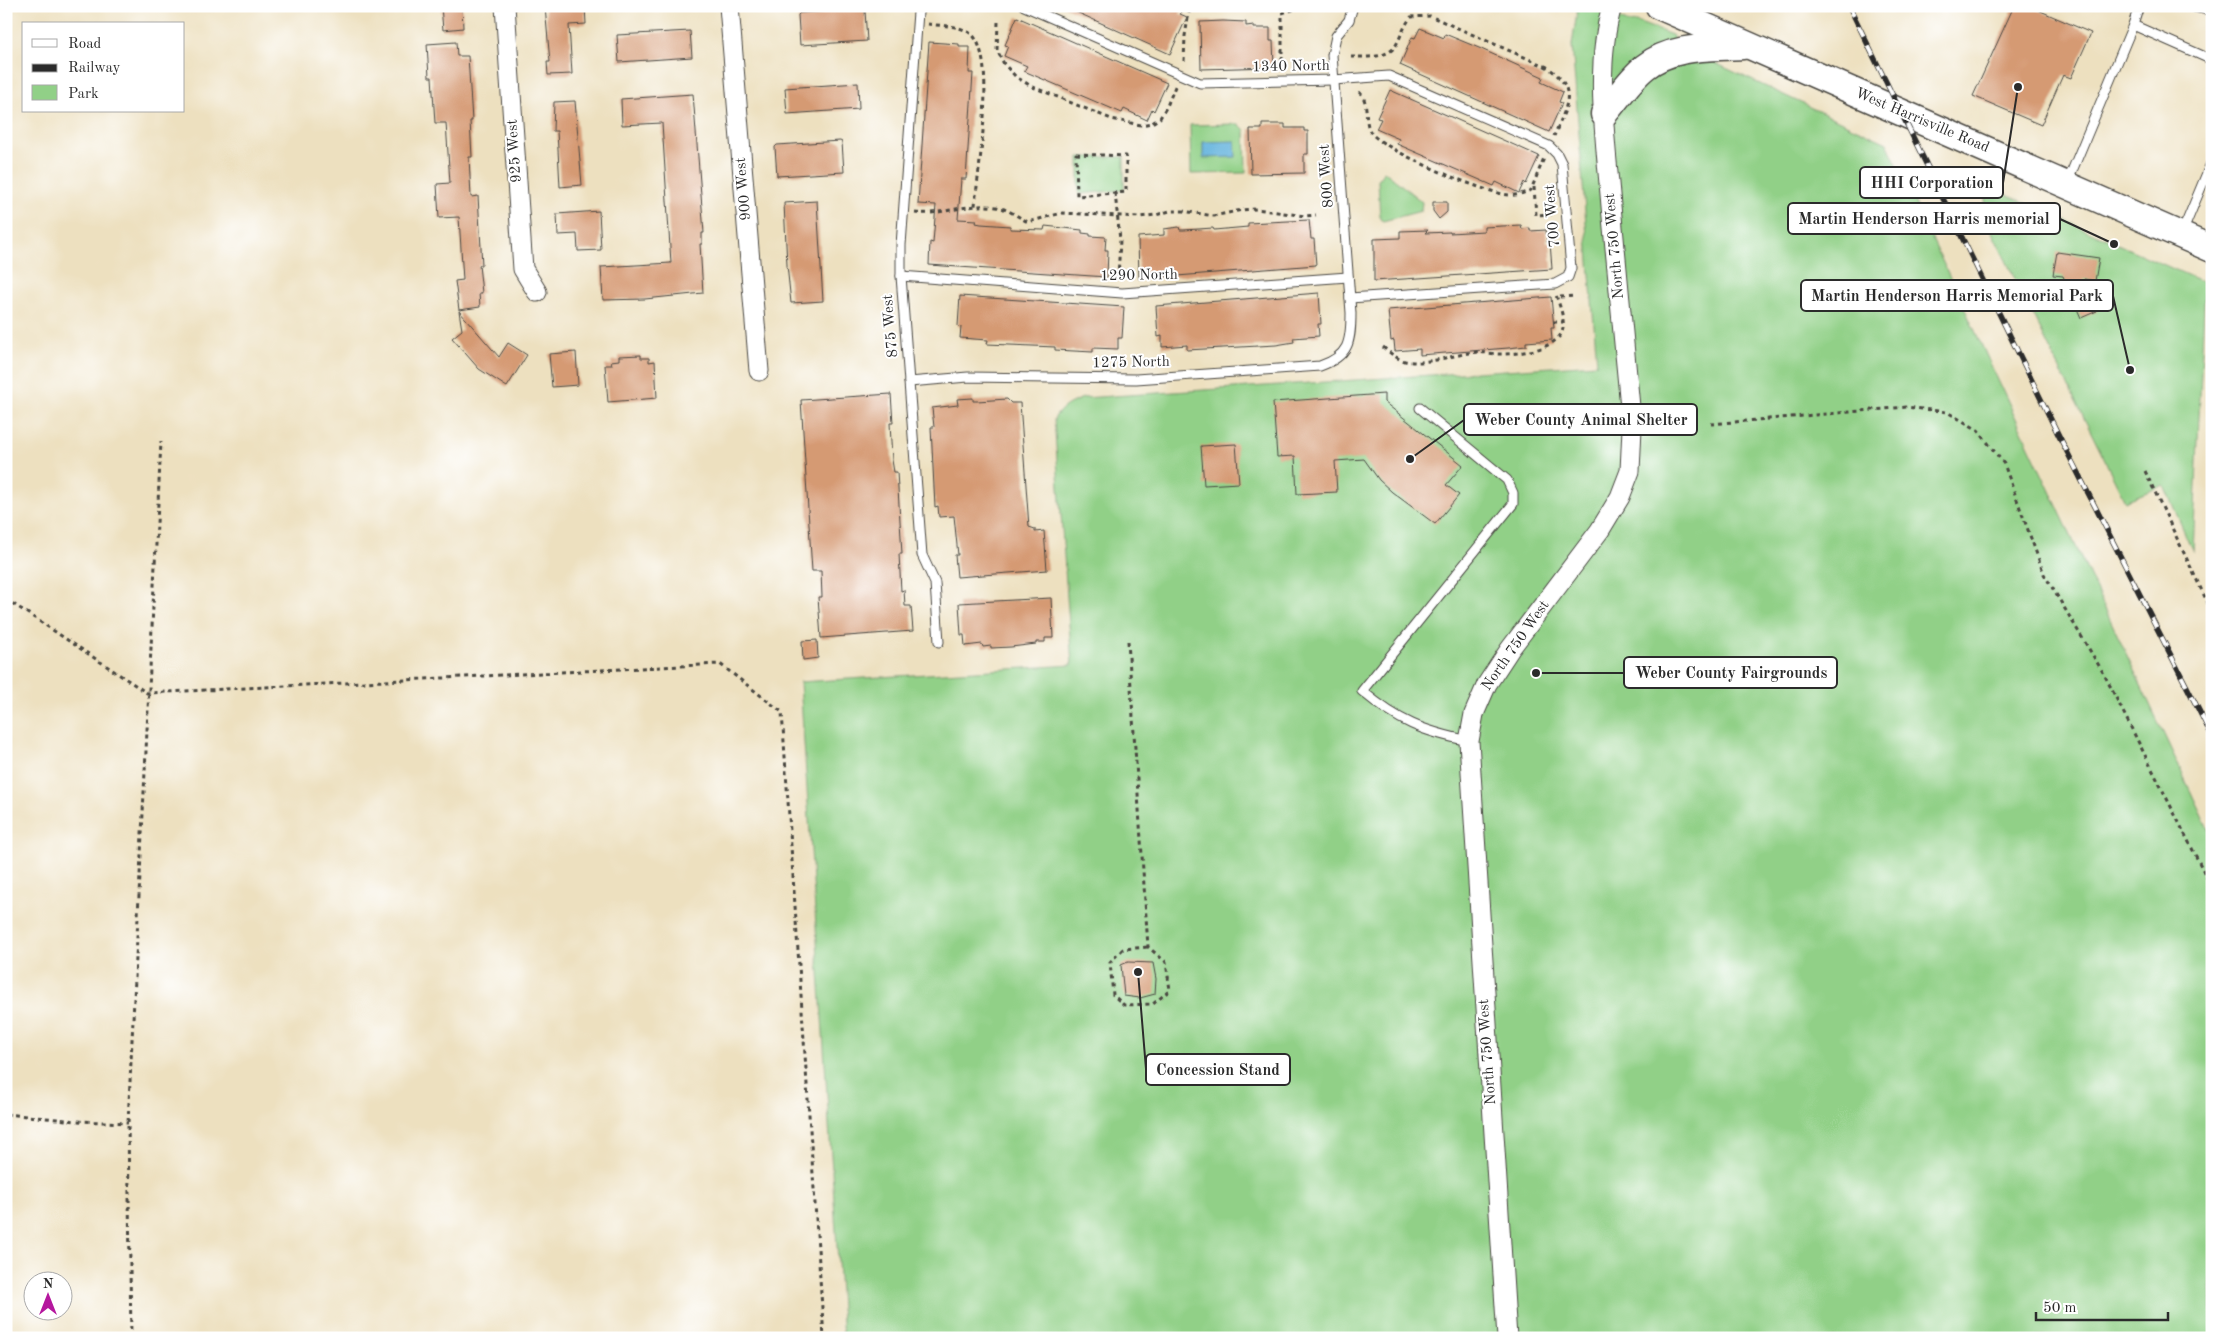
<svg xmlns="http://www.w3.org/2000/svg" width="2218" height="1344" font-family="'Old Standard TT',serif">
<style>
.green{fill:#91d087;stroke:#5e7e59}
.water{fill:#63b3dd;stroke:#476f84}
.building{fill:#d59a73}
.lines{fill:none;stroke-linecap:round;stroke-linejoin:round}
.lane-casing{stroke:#484641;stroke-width:11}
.street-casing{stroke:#484641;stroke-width:21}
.secondary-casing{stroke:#484641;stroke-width:29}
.path{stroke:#484641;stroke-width:3;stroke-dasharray:4 4;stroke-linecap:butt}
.lane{stroke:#fff;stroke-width:9}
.street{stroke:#fff;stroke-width:19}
.secondary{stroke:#fff;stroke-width:26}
.rail-casing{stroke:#2b2b2b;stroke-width:5.5}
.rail{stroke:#fff;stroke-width:4;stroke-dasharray:11;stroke-linecap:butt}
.labels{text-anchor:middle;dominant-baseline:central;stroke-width:4;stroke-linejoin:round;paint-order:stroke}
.street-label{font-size:15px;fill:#2b2b2b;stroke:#fff}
.leader{fill:none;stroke:#2b2b2b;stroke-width:2}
.callout-dot{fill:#2b2b2b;stroke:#fff;stroke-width:2}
.callout{fill:#fff;stroke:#2b2b2b;stroke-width:2}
.callout-label{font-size:16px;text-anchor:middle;font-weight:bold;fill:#2b2b2b}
</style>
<rect width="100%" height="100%" fill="#fff"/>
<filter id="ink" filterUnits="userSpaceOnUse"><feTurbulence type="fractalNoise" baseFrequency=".02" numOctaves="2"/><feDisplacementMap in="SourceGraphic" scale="10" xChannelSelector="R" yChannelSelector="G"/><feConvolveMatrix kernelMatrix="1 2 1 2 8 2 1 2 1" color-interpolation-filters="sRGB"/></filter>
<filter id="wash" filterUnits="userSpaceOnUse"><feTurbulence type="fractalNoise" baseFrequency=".0096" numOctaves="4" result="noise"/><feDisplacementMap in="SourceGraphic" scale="20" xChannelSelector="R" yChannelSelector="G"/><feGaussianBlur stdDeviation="1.12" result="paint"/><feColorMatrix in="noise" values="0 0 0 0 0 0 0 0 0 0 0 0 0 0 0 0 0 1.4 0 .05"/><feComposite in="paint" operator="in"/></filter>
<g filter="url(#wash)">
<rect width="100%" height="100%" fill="#ede0bf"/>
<!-- green -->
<g class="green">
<path d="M 1578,6 L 1592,6 L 1629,23 L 1637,22 L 1672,35 L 1675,41 L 1672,43 L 1887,143 L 2212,837 L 2212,1338 L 843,1338 L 800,682 L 1072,665 L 1054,419 C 1061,407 1070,403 1083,398 L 1597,364 L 1572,45 Z"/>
<polygon points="1239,124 1245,130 1246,173 1191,174 1190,125"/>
<polygon points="1079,157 1124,157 1124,190 1079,194"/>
<polygon points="1384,171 1422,202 1421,211 1383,221 1380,219 1378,180"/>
<polygon points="1990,187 2205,283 2193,552 2164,485 2125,501 1982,212"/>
</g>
<!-- water -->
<polygon class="water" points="1235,141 1236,157 1203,158 1203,142"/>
<g id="blocks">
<!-- building -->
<g class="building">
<polygon points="441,6 462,6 463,28 443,30"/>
<polygon points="562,6 585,6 586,24 569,25 572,74 548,75 547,62 550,62 545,7"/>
<polygon points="1063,6 1184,6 1180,14 1187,17 1170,54"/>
<polygon points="2014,6 2029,6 2091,33 2071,78 2063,75 2041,125 1973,96"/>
<polygon points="863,9 865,11 867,41 800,45 798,15 800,13"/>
<polygon points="1017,17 1167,83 1154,111 1152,109 1147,120 1124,109 1122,113 1024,71 1027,66 1004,56 1008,46 1005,45"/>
<polygon points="1223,21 1246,22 1246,26 1254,25 1254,28 1270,28 1270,41 1273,41 1274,67 1201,69 1200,22"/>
<polygon points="1420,28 1444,38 1445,34 1479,48 1543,77 1541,82 1563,92 1559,102 1562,103 1549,132 1400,65 1412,37 1415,38"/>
<polygon points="690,31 692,57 619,62 617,35"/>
<polygon points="456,42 457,56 468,56 472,121 470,121 472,157 469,157 471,197 478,196 482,265 479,265 482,293 479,293 480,307 459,310 455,281 463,280 459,217 439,218 437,184 450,183 446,123 435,123 432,77 429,77 427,44"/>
<polygon points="929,42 959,44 959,47 970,47 969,73 973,73 966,179 961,179 958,219 977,220 976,223 981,224 1010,226 1010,229 1044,230 1045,226 1082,230 1082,233 1090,234 1090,236 1106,237 1105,250 1108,250 1107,277 929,265 930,242 933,243 936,205 918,204"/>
<polygon points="858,83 859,109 787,114 785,88"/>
<polygon points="1390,90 1539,156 1526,184 1524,182 1519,193 1496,182 1494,186 1397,144 1399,139 1376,129 1381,119 1377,118"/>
<polygon points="693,94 704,233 702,233 702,244 700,244 703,293 645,299 603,300 601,267 671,263 662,123 622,125 621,99"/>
<polygon points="575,101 582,185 560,187 557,131 553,131 554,102"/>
<polygon points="1262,124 1285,124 1285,128 1304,128 1304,131 1308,131 1308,154 1304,154 1304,173 1251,174 1250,129 1262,129"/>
<polygon points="840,141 842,142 844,172 777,176 775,147 777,145"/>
<polygon points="817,201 823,301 791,303 787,265 784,203"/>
<polygon points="1433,202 1447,202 1447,212 1439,219 1433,211"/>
<polygon points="599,211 601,250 578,251 577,234 558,235 557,214"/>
<polygon points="1309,220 1311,239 1314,239 1316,265 1139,279 1138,237 1164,235 1164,229 1179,227 1180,230 1184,230 1213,228 1214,230 1248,227 1248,223"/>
<polygon points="1521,225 1522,229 1530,228 1530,231 1546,230 1547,242 1550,242 1552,269 1374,281 1374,239 1400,238 1400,231 1428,230 1425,233 1450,232 1450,233 1484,231 1484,227"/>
<polygon points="2057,252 2099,258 2095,281 2084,279 2097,311 2081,318 2063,276 2053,275"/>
<polygon points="1319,293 1321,324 1318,324 1319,336 1293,338 1294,342 1276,345 1187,350 1187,345 1162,347 1162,336 1158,337 1156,306"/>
<polygon points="960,296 1124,307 1122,338 1118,338 1118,349 1093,348 1093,352 1055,350 1055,347 987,344 988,340 960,338 961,327 958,326"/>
<polygon points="1551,297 1554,328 1551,328 1552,340 1526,342 1526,346 1508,348 1420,355 1420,349 1395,351 1394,340 1391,341 1388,310"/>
<polygon points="459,311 499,357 508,343 527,355 507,387 479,369 452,338 462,330"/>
<polygon points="576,352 578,385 552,387 549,354"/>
<polygon points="641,355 641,358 649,358 649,362 655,361 657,398 608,402 605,365 612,365 611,361 619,360 619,356"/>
<polygon points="891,394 893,423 890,423 892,460 894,472 897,472 902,554 899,554 901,591 904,590 905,606 911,606 913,631 821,638 818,597 822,597 821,571 812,571 801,400"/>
<polygon points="1384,394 1384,402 1463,465 1446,485 1459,495 1435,524 1392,492 1379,480 1364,459 1335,461 1337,492 1297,494 1295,456 1277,457 1273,402"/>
<polygon points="973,398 973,401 977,401 1007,399 1011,403 1020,403 1029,527 1035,529 1035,532 1044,531 1047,570 957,577 955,555 958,555 954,516 939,517 938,506 935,507 931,427 934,427 932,408 958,405 957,399"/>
<polygon points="1236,444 1239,483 1204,485 1201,446"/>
<polygon points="1051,598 1053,638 1045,638 1045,642 1036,642 1036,644 1011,647 991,648 991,646 983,647 982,644 965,646 964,635 961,635 959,603"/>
<polygon points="817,640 818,658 803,660 802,641"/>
<polygon points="1128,962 1153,963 1156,979 1155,994 1140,998 1124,996 1121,965"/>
</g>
</g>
</g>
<g filter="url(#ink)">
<use href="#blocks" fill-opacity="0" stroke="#484641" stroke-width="1"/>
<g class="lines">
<!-- lane casing -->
<g class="lane-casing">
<g id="lane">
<polyline points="922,6 918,12 901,245 901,276 922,555 935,583 939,642"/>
<polyline points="1024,6 1200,83 1333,80 1389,76 1549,146 1557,154 1562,164 1571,268 1568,277 1555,284 1350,298"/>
<polyline points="2189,6 2212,11"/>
<polyline points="2133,25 2139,6"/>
<polyline points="2067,183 2133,25 2212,60"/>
<polyline points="2182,233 2212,161"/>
<polyline points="901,276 1122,293 1348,277"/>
<path d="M 909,382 L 968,377 L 1136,379 L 1320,366 C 1349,356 1351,342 1351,313 L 1332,55 L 1336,36 L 1349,20 L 1353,6"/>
<path d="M 1420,408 L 1507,480 L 1513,493 L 1513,504 L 1362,691 C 1399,722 1422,731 1469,741"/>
</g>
</g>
<!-- street casing -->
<g class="street-casing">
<g id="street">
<polyline points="505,6 523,269 537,292"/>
<polyline points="729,6 759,371"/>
<path d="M 1507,1338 L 1469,741 L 1474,714 L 1487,684 L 1510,649 L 1600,530 L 1620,497 L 1630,471 L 1632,428 C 1625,354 1618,280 1611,206 C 1606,143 1594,67 1612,6"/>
</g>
</g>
<!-- secondary casing -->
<g class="secondary-casing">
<g id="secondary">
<polyline points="1659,6 2212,249"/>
<path d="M 1604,114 C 1617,99 1630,79 1645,67 C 1672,45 1711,48 1743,46"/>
</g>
</g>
<!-- path -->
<g class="path">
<polyline points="998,22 997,50 1004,64 1016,77 1033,87 1111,119 1141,125 1152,123 1160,118 1167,106 1176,84"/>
<path d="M 928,24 C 941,26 959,25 970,33 C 999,53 977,174 975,206"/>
<path d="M 1351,57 C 1364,57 1388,59 1396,45 C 1401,36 1404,26 1411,17 L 1430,16 L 1547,67 C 1579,89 1567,105 1554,136"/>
<polyline points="1184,61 1185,36 1190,6"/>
<polyline points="1282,69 1282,13 1306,6"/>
<path d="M 1359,92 C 1371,102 1362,122 1372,134 C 1388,152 1484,193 1509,195 C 1517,196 1524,193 1531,190 L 1544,158"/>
<polygon points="1076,154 1126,156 1126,192 1077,196"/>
<polyline points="1534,187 1536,215 1552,214"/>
<polyline points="1115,193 1120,240 1118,278"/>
<path d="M 915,213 C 945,216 974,199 1004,209 C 1012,212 1020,218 1028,222 L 1062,213 L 1140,217 L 1156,215 L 1170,211 L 1183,211 L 1214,216 L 1242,210 L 1256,209 L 1305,216 L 1316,215"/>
<polyline points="1560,297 1575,296"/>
<polyline points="1553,322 1563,322"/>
<path d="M 1383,347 C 1390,353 1397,359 1405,361 C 1426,365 1449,356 1470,353 C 1480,351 1490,354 1500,354 C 1517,354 1545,351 1558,338 C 1569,328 1560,307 1556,295"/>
<polyline points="1711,424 1907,407 1947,412 1978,430 2004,464 2044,574 2104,674 2212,888"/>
<polyline points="2145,471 2212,612"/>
<polyline points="6,599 147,693 720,664 782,712 824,1338"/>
<polyline points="1128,641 1148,947 1166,962 1170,990 1153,1004 1124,1005 1113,995 1110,962 1123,949 1148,947"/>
<polyline points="6,1114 77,1121 128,1123"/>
<polyline points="131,1338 128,1123 161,441"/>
</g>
<!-- lane -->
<use href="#lane" class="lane"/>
<!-- street -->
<use href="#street" class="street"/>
<!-- secondary -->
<use href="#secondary" class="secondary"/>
<!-- rail casing -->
<g class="rail-casing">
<polyline id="rail" points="1849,6 2058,434 2212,736"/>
</g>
<!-- rail -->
<use href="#rail" class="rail"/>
</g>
</g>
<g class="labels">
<!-- street labels -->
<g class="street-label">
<text transform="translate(1291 67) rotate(-1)">1340 North</text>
<text transform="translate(1922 121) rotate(23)">West Harrisville Road</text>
<text transform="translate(515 151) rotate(-94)">925 West</text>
<text transform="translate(1327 176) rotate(-94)">800 West</text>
<text transform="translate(744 189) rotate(-95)">900 West</text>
<text transform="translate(1553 216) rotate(-95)">700 West</text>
<text transform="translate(1615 246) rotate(-95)">North 750 West</text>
<text transform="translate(1139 276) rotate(-1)">1290 North</text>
<text transform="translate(891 326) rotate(-95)">875 West</text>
<text transform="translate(1131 363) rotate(-1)">1275 North</text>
<text transform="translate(1516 646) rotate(-55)">North 750 West</text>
<text transform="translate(1488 1052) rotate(-94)">North 750 West</text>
</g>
</g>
<!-- callouts -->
<path class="leader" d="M2018 87L2003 183M2114 244L2060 219M2130 370L2113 296M1410 459L1464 420M1536 673L1624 673M1138 972L1146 1069"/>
<g class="callout-dot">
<circle cx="2018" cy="87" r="5"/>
<circle cx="2114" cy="244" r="5"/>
<circle cx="2130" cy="370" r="5"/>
<circle cx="1410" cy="459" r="5"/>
<circle cx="1536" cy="673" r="5"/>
<circle cx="1138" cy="972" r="5"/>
</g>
<g class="callout">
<rect x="1860" y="167" width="143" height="31" rx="5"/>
<rect x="1788" y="203" width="272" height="31" rx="5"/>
<rect x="1801" y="280" width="312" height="31" rx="5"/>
<rect x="1464" y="404" width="233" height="31" rx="5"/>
<rect x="1624" y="657" width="213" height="31" rx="5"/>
<rect x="1146" y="1054" width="144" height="31" rx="5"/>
</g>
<g class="callout-label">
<text x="1932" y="188">HHI Corporation</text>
<text x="1924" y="224">Martin Henderson Harris memorial</text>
<text x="1957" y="301">Martin Henderson Harris Memorial Park</text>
<text x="1581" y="425">Weber County Animal Shelter</text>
<text x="1731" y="678">Weber County Fairgrounds</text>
<text x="1218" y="1075">Concession Stand</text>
</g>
<!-- margin -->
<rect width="2218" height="1344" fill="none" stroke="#fff" stroke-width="25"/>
<!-- legend -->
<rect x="22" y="22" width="162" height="90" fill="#ffffff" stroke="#aaaaaa"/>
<rect x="32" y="39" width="25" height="8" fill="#ffffff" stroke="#aaaaaa"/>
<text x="68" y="48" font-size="15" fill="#2b2b2b">Road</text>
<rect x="32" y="64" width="25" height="8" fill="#2b2b2b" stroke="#aaaaaa"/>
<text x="68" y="72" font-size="15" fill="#2b2b2b">Railway</text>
<rect x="32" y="85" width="25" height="15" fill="#91d087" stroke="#aaaaaa"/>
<text x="68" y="98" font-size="15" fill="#2b2b2b">Park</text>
<!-- north arrow -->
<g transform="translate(48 1296)"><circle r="24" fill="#ffffff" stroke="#aaaaaa"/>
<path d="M0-4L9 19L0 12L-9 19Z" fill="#b5179e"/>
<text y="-8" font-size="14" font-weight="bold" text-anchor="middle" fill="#2b2b2b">N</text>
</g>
<!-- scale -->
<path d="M2036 1312v8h132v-8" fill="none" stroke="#2b2b2b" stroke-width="2.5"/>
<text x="2043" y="1312" font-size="15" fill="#2b2b2b" stroke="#ffffff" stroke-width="4" paint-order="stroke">50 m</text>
</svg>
